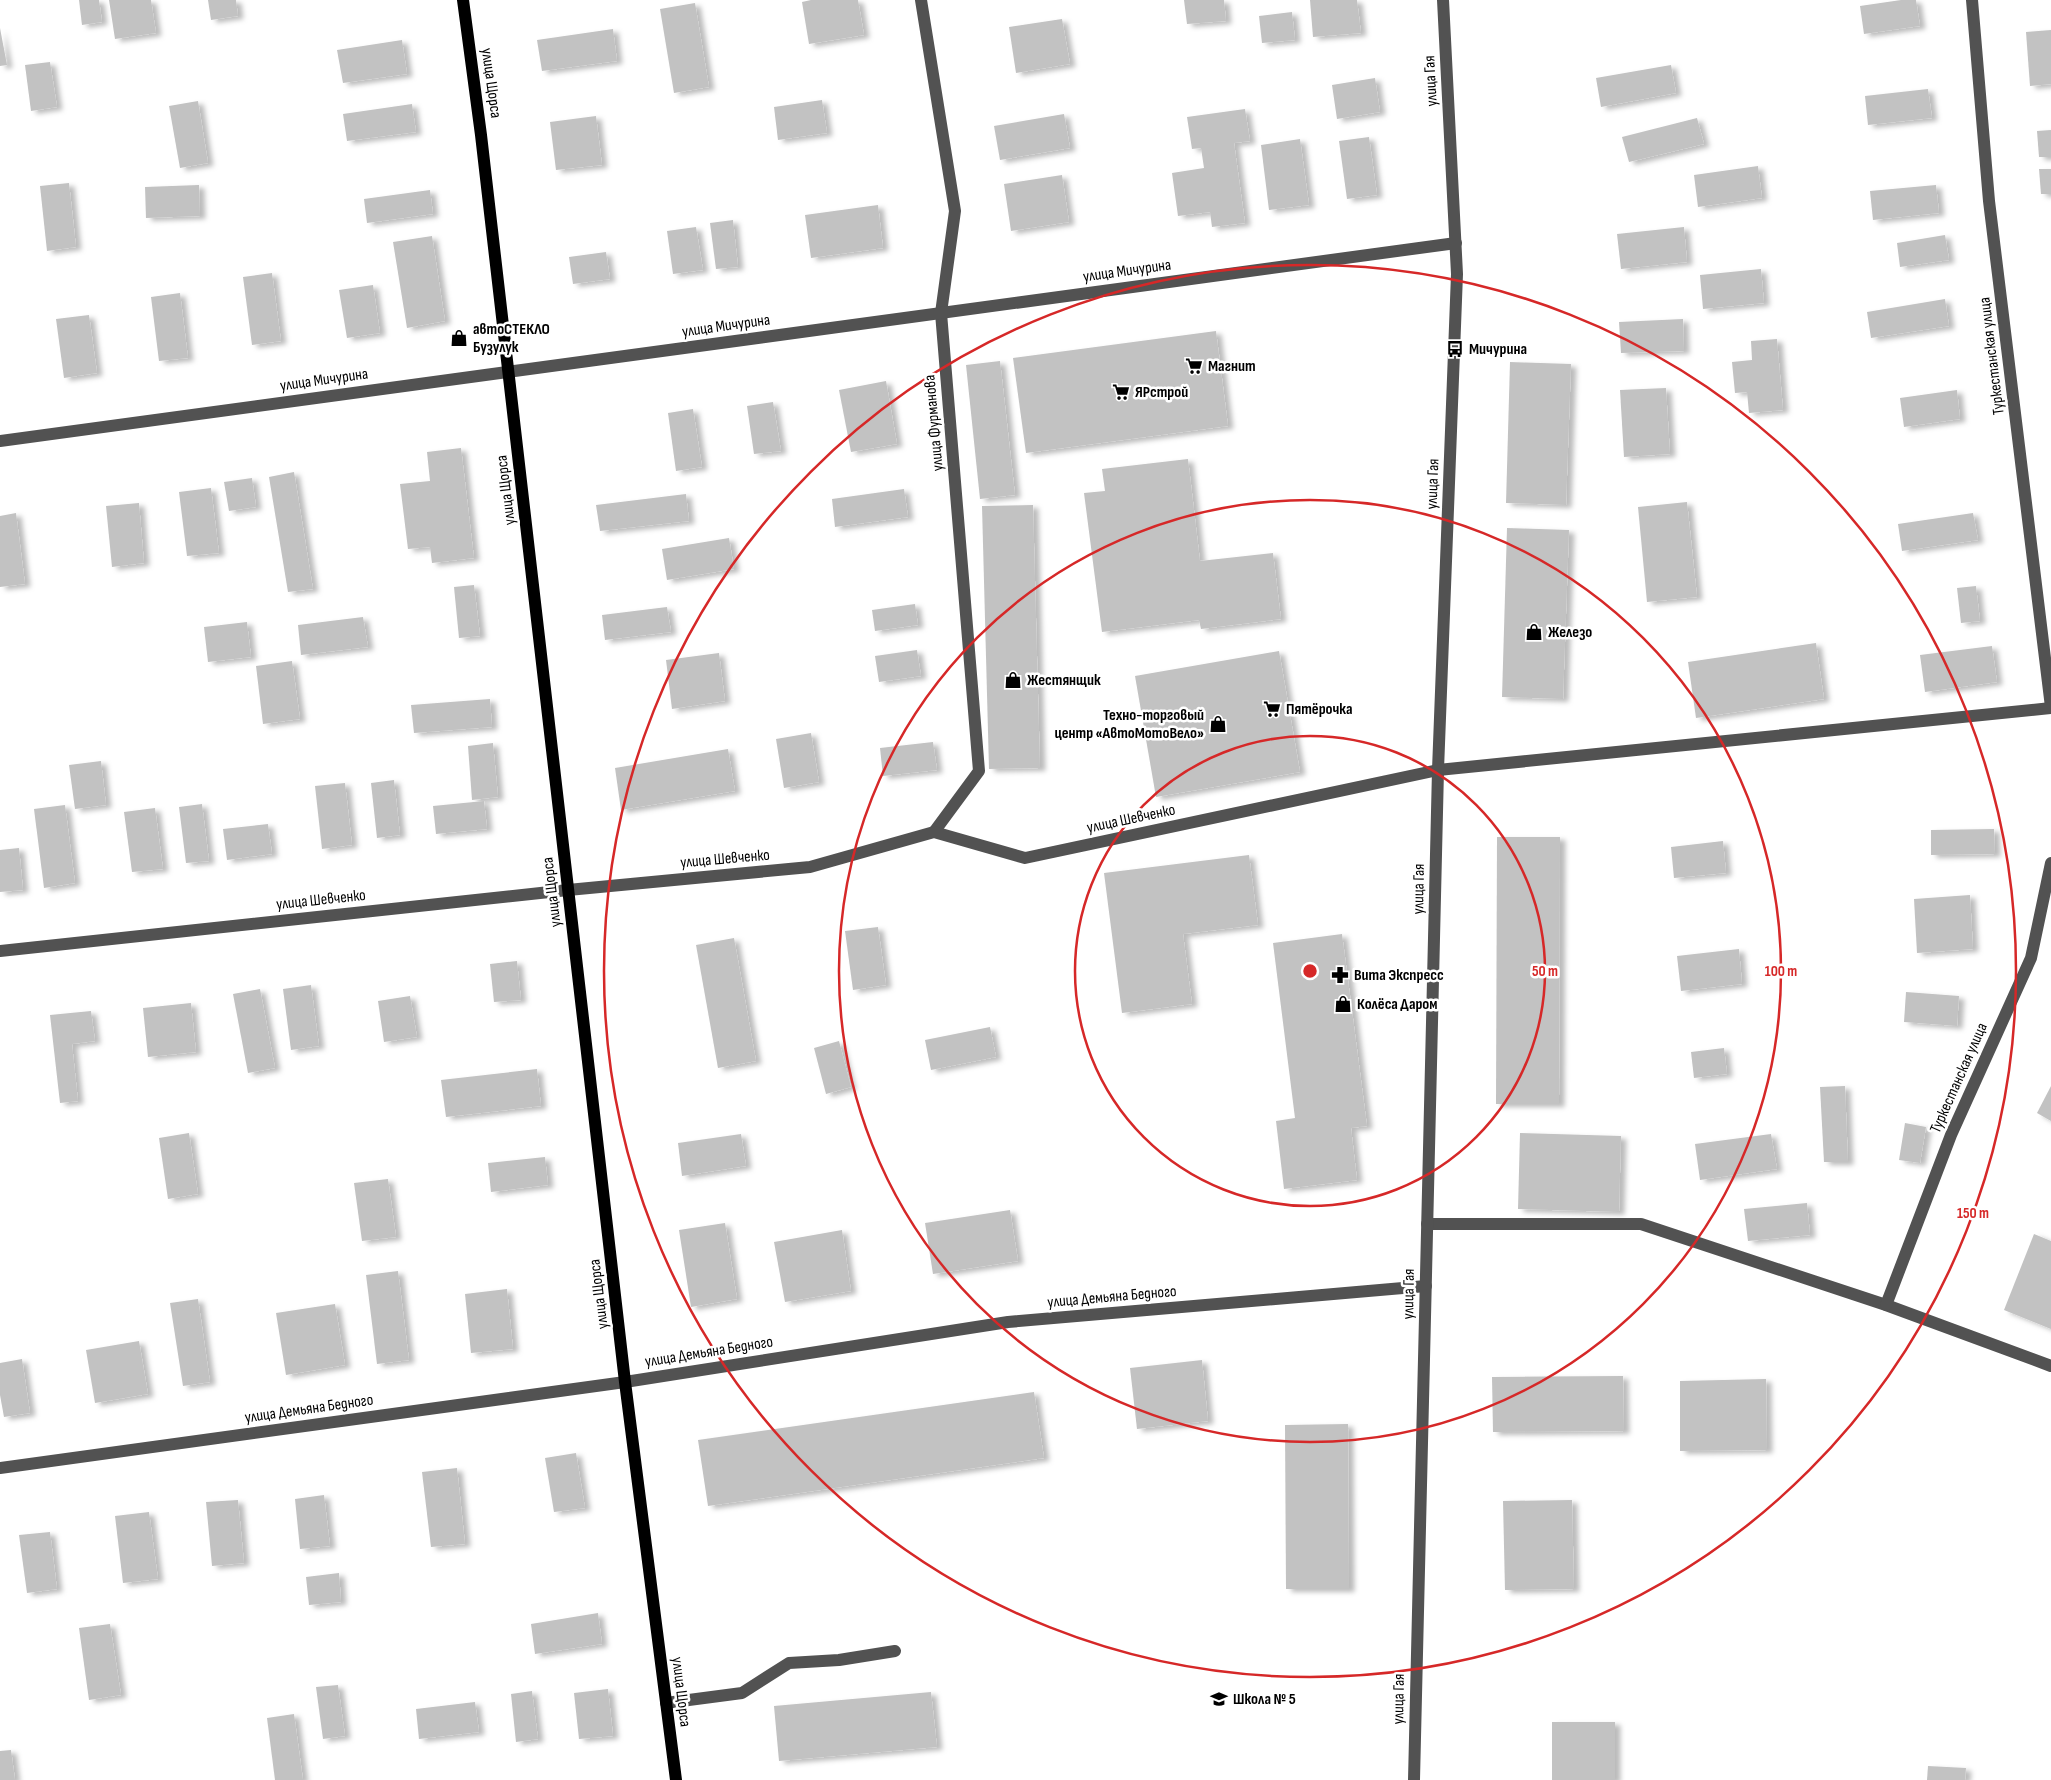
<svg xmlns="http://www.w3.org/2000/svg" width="2051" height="1780" font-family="'Sofia Sans Condensed',sans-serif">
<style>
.building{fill:#c2c2c2;filter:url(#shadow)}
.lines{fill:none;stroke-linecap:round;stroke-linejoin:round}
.minor{stroke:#525252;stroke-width:12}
.major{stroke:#000;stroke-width:12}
.ring{fill:none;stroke:#d62828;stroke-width:2.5}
.labels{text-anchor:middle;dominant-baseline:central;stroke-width:5;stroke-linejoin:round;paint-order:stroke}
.street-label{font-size:16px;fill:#000;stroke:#fff}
.poi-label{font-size:16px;font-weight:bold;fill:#000;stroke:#fff;text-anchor:start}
.centre{fill:#d62828;stroke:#fff;stroke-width:2.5}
.ring-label{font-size:15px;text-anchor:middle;font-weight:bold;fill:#d62828;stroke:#fff;stroke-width:5;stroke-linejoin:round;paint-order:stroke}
</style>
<defs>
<filter id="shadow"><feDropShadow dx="5.5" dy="3" stdDeviation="2.5" flood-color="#0004"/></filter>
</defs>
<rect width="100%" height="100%" fill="#fff"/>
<!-- building -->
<g class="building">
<polygon points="79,0 99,0 102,22 82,25"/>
<polygon points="109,0 151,0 156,33 115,39"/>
<polygon points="208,0 236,0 238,16 211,20"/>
<polygon points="811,0 858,0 864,35 809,44 802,2"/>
<polygon points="1184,0 1224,0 1226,21 1187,24"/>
<polygon points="1310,0 1357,0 1361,33 1313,37"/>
<polygon points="1901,0 1916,0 1920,26 1864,34 1860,6"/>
<polygon points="695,3 709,87 674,93 660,9"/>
<polygon points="1292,12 1295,40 1262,43 1259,16"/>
<polygon points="1062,19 1070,64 1016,73 1009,27"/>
<polygon points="0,28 7,65 0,66"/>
<polygon points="613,29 617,61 542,71 537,40"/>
<polygon points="2051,30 2051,84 2030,86 2026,32"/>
<polygon points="402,40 407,74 343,83 337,50"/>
<polygon points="50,62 57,107 31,111 25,65"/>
<polygon points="1671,65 1676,93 1601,107 1596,78"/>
<polygon points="1375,78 1380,112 1337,119 1332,85"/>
<polygon points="1928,89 1932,118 1868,125 1865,96"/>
<polygon points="822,100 827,133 778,140 774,107"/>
<polygon points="198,101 208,163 180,168 169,106"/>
<polygon points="412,104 416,132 347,141 343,114"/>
<polygon points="1245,109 1250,141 1234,143 1245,223 1212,227 1210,212 1178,216 1172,173 1204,168 1201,148 1192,149 1187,117"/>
<polygon points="1064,114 1070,148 1000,160 994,126"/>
<polygon points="596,116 602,165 556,170 550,122"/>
<polygon points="1697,118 1704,144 1629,162 1622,137"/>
<polygon points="2051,130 2051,157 2039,157 2037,131"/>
<polygon points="1369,137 1377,195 1347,199 1339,141"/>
<polygon points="1300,139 1309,205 1269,210 1261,145"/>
<polygon points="1758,166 1762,198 1698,207 1694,175"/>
<polygon points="2039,169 2051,169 2051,194 2041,194"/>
<polygon points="1062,175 1069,222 1011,231 1004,184"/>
<polygon points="69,183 76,247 47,251 40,186"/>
<polygon points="199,185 200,216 146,218 145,187"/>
<polygon points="1936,185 1939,213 1873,220 1870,191"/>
<polygon points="430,190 433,214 367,223 364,199"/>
<polygon points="878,205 883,248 811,258 805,215"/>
<polygon points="733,220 738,267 716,269 710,223"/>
<polygon points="696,227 703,270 673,274 667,231"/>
<polygon points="1684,227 1687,262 1621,269 1617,234"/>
<polygon points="1945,235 1949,260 1900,267 1897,243"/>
<polygon points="432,236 445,321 407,328 393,242"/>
<polygon points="606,252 610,279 573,284 569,257"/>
<polygon points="1761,269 1764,303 1703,309 1700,275"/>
<polygon points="272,273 281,341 252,345 243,277"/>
<polygon points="373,285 380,333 347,338 339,290"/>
<polygon points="180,293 188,358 159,361 151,297"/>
<polygon points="1945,299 1949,326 1871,338 1867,312"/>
<polygon points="89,315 97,373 64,378 56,319"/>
<polygon points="1683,319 1684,351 1621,353 1619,322"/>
<polygon points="1216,331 1228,426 1026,453 1013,358"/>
<polygon points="1777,339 1783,410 1749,413 1747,392 1735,393 1732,362 1752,360 1751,341"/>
<polygon points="1000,361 1015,495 980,499 966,365"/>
<polygon points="1510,362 1571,364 1566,505 1506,503"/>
<polygon points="886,381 897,444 851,452 839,390"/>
<polygon points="1666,388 1670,454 1624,457 1620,390"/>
<polygon points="1957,390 1960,419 1904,427 1900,398"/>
<polygon points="773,402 781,451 754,454 747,406"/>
<polygon points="693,409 702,467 676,471 668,413"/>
<polygon points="461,448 474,558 432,563 430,547 408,549 400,484 430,481 427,452"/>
<polygon points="1188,459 1200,561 1273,553 1281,619 1201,629 1199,620 1102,632 1084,493 1105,491 1102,469"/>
<polygon points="294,472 313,589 288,592 269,477"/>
<polygon points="252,478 256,507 229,511 224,482"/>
<polygon points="211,488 219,553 187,556 179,492"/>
<polygon points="904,489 908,517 835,527 832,499"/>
<polygon points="686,494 689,521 600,531 596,505"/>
<polygon points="1687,502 1697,597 1647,602 1638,507"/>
<polygon points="139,503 144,563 112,567 106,506"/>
<polygon points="1033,505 1040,768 989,769 982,506"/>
<polygon points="16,513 25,584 0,587 0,516"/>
<polygon points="1973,513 1978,540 1902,551 1898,524"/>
<polygon points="1507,528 1569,530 1563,699 1502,697"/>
<polygon points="729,538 734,569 667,580 662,549"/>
<polygon points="474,585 480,636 459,638 454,587"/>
<polygon points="1976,586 1980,621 1961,623 1957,588"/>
<polygon points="915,604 918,625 875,631 872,610"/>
<polygon points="667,607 671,632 605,640 602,615"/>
<polygon points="363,617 368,647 301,655 298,625"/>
<polygon points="247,622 251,657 208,662 204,627"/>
<polygon points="1816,643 1824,699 1696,718 1688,662"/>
<polygon points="1992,646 1997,682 1925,692 1920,655"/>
<polygon points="917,650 921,676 879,682 875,656"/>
<polygon points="1279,651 1300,772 1156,797 1135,676"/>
<polygon points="719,653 725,701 672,709 666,660"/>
<polygon points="292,661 300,719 263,724 256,666"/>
<polygon points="490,699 492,727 414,733 411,705"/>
<polygon points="811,733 819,782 784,788 776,739"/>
<polygon points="933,742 937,770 883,776 880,748"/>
<polygon points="493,743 498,797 472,800 468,746"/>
<polygon points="728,749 735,791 621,810 615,768"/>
<polygon points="101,761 106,805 75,809 69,765"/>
<polygon points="394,780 400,835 377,838 371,783"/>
<polygon points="345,783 352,845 322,849 315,786"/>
<polygon points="484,801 487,829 436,834 433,806"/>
<polygon points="202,804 209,861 186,863 179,807"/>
<polygon points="65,805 75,883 44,888 34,809"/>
<polygon points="155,808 163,869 132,872 124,812"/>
<polygon points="268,824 272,854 227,860 223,829"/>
<polygon points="1994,829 1995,854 1931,855 1931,830"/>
<polygon points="1497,837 1560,837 1559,1104 1496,1104"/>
<polygon points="1723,841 1726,873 1674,878 1671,847"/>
<polygon points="19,848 23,890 0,892 0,850"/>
<polygon points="1249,855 1258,925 1183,934 1192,1004 1122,1013 1104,873"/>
<polygon points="1970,895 1973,949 1917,953 1914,899"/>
<polygon points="878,927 886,985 853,990 845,931"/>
<polygon points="1342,934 1367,1126 1351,1128 1357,1180 1284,1189 1276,1121 1295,1118 1273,943"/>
<polygon points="734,938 756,1061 718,1068 696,945"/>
<polygon points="1739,949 1742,984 1681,991 1677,956"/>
<polygon points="517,961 521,1000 494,1002 490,964"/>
<polygon points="311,985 319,1046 291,1050 283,989"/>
<polygon points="260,989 275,1068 248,1073 233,994"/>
<polygon points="1906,992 1959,996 1957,1026 1904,1022"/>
<polygon points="410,996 417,1037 384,1042 378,1001"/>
<polygon points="191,1003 196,1052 148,1057 143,1008"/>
<polygon points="91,1011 95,1041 72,1044 78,1101 60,1103 50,1015"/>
<polygon points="990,1027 996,1057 931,1070 925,1040"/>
<polygon points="839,1041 851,1087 826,1094 814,1048"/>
<polygon points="1724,1048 1727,1074 1694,1078 1691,1052"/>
<polygon points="537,1069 541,1106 446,1117 441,1080"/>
<polygon points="1845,1086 1848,1162 1824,1162 1820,1087"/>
<polygon points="2051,1086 2051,1121 2037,1113"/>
<polygon points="1905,1123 1926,1127 1920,1163 1899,1160"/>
<polygon points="189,1133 198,1194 168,1199 159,1138"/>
<polygon points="1520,1133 1621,1136 1619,1212 1518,1209"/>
<polygon points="741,1134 746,1166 682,1176 678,1143"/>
<polygon points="1771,1134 1777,1169 1700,1180 1695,1144"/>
<polygon points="545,1157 548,1185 491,1192 488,1163"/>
<polygon points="388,1179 396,1237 362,1241 354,1183"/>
<polygon points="1807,1203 1810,1235 1748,1241 1744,1209"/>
<polygon points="1010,1210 1018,1261 933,1274 925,1223"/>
<polygon points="725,1223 737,1299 691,1307 679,1230"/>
<polygon points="842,1230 851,1291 785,1302 774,1242"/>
<polygon points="2034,1234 2051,1241 2051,1329 2004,1310"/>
<polygon points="398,1271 409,1360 377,1364 366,1275"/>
<polygon points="507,1289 513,1349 471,1353 465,1294"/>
<polygon points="198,1299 210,1382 183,1386 170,1303"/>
<polygon points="335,1304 345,1365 286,1375 276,1313"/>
<polygon points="139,1341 148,1394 95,1403 86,1350"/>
<polygon points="22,1359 30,1413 4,1417 0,1395 0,1363"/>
<polygon points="1202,1360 1208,1421 1137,1429 1130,1368"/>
<polygon points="1623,1376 1624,1431 1493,1432 1492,1377"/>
<polygon points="1766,1379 1767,1450 1680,1451 1680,1381"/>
<polygon points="1034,1392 1044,1458 708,1506 698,1440"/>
<polygon points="1348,1424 1349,1589 1286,1589 1285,1425"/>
<polygon points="576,1453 585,1508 554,1512 545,1458"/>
<polygon points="457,1468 465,1544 431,1547 422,1472"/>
<polygon points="324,1495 330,1546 300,1549 295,1499"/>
<polygon points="238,1500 244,1563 212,1566 206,1502"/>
<polygon points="1572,1500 1574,1589 1505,1590 1503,1501"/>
<polygon points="149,1512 158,1579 123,1583 115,1516"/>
<polygon points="50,1532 57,1589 27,1593 19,1535"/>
<polygon points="339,1573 341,1602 309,1605 306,1577"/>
<polygon points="598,1613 602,1644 535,1654 531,1624"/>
<polygon points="110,1624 121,1695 89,1700 79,1628"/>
<polygon points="338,1685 345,1736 323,1739 316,1687"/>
<polygon points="608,1689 613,1736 579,1739 574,1693"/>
<polygon points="532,1691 538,1739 516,1742 511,1694"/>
<polygon points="931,1692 937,1747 779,1761 774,1706"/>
<polygon points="475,1702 479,1732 419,1739 416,1709"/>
<polygon points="294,1714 303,1780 275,1780 267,1718"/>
<rect x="1552" y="1722" width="63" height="58"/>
<polygon points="11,1750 15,1780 0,1780 0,1751"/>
<polygon points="1928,1766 1966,1768 1965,1780 1927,1780"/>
</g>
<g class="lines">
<!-- minor -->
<g class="minor">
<polyline points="921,0 955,211 941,313 979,771 934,832"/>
<polyline points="1972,0 1989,201 2051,707"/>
<polyline points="0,441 1456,243"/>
<polyline points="0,951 568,890 810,867 934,832 1025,858 1438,770 2051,708"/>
<polyline points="1427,1224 1641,1224 1886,1305 2051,1366"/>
<polyline points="1886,1305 1951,1135 2031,958 2051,863"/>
<polyline points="0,1468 625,1382 1008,1322 1426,1286"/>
<polyline points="666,1703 742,1693 789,1663 839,1660 895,1651"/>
<polyline points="1414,1780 1438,770 1457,274 1443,0"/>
</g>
<!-- major -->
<polyline class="major" points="463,0 481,135 625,1382 676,1780"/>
</g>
<!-- distance rings -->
<g class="ring">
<circle cx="1310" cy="971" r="235"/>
<circle cx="1310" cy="971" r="471"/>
<circle cx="1310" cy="971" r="706"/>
</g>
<!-- icons -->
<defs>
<g id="shop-bare" transform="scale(1.35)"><path d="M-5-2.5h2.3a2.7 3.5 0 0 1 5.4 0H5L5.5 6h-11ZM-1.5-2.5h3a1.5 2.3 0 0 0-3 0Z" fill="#000" stroke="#fff" stroke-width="2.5" paint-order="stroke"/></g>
<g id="bus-bare" transform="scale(1.35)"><path d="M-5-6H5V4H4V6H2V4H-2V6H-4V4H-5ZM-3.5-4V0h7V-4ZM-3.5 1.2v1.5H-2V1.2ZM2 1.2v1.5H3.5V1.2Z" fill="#000" stroke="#fff" stroke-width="2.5" paint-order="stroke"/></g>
<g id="supermarket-bare" transform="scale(1.35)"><path d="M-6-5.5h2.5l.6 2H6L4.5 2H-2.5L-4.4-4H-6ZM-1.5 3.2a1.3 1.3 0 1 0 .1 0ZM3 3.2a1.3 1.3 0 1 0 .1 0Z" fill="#000" stroke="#fff" stroke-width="2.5" paint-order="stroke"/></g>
<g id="pharmacy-bare" transform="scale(1.35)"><path d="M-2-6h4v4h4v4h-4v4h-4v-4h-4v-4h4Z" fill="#000" stroke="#fff" stroke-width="2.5" paint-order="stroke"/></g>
<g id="school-bare" transform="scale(1.35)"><path d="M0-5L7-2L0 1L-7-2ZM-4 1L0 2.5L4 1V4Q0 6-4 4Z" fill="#000" stroke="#fff" stroke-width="2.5" paint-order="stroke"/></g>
</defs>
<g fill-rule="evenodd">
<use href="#shop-bare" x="459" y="338"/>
<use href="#bus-bare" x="1455" y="349"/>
<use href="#supermarket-bare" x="1194" y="366"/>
<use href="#supermarket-bare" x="1121" y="392"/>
<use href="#shop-bare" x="1534" y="632"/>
<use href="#shop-bare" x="1013" y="680"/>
<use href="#supermarket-bare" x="1272" y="709"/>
<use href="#shop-bare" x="1218" y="724"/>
<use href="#pharmacy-bare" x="1340" y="975"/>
<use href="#shop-bare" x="1343" y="1004"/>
<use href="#school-bare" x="1219" y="1699"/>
</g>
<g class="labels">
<!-- street labels -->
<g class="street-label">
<text transform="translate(1431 81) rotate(-93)">улица Гая</text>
<text transform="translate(491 83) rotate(82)">улица Щорса</text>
<text transform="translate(1127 271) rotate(-8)">улица Мичурина</text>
<text transform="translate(726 326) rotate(-8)">улица Мичурина</text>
<text transform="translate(1992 356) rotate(-97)">Туркестанская улица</text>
<text transform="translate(324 380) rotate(-8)">улица Мичурина</text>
<text transform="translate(934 423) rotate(-95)">улица Фурманова</text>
<text transform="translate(1433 484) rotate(-88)">улица Гая</text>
<text transform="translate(506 490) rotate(-97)">улица Щорса</text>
<text transform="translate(1131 819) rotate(-12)">улица Шевченко</text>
<text transform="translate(725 859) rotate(-5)">улица Шевченко</text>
<text transform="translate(1419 889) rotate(-89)">улица Гая</text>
<text transform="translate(552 892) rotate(-97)">улица Щорса</text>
<text transform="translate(321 900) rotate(-6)">улица Шевченко</text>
<text transform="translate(1959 1078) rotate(-66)">Туркестанская улица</text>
<text transform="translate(599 1294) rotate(-97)">улица Щорса</text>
<text transform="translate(1409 1294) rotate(-89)">улица Гая</text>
<text transform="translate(1112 1297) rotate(-5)">улица Демьяна Бедного</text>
<text transform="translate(709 1352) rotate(-9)">улица Демьяна Бедного</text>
<text transform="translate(309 1409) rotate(-8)">улица Демьяна Бедного</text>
<text transform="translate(681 1692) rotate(83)">улица Щорса</text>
<text transform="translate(1399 1699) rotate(-89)">улица Гая</text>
</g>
<!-- poi labels -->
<g class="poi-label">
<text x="473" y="329">автоСТЕКЛО<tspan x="473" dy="18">Бузулук</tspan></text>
<text x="1469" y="349">Мичурина</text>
<text x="1208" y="366">Магнит</text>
<text x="1135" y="392">ЯРстрой</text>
<text x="1548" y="632">Железо</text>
<text x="1027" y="680">Жестянщик</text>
<text x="1286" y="709">Пятёрочка</text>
<text x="1204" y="715" text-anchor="end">Техно-торговый<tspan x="1204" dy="18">центр «АвтоМотоВело»</tspan></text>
<text x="1354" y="975">Вита Экспресс</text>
<text x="1357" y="1004">Колёса Даром</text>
<text x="1233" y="1699">Школа № 5</text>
</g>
</g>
<circle cx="1310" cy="971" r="8" class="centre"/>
<g class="ring-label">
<text x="1545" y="976">50 m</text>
<text x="1781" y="976">100 m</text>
<text x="1973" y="1218">150 m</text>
</g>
</svg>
